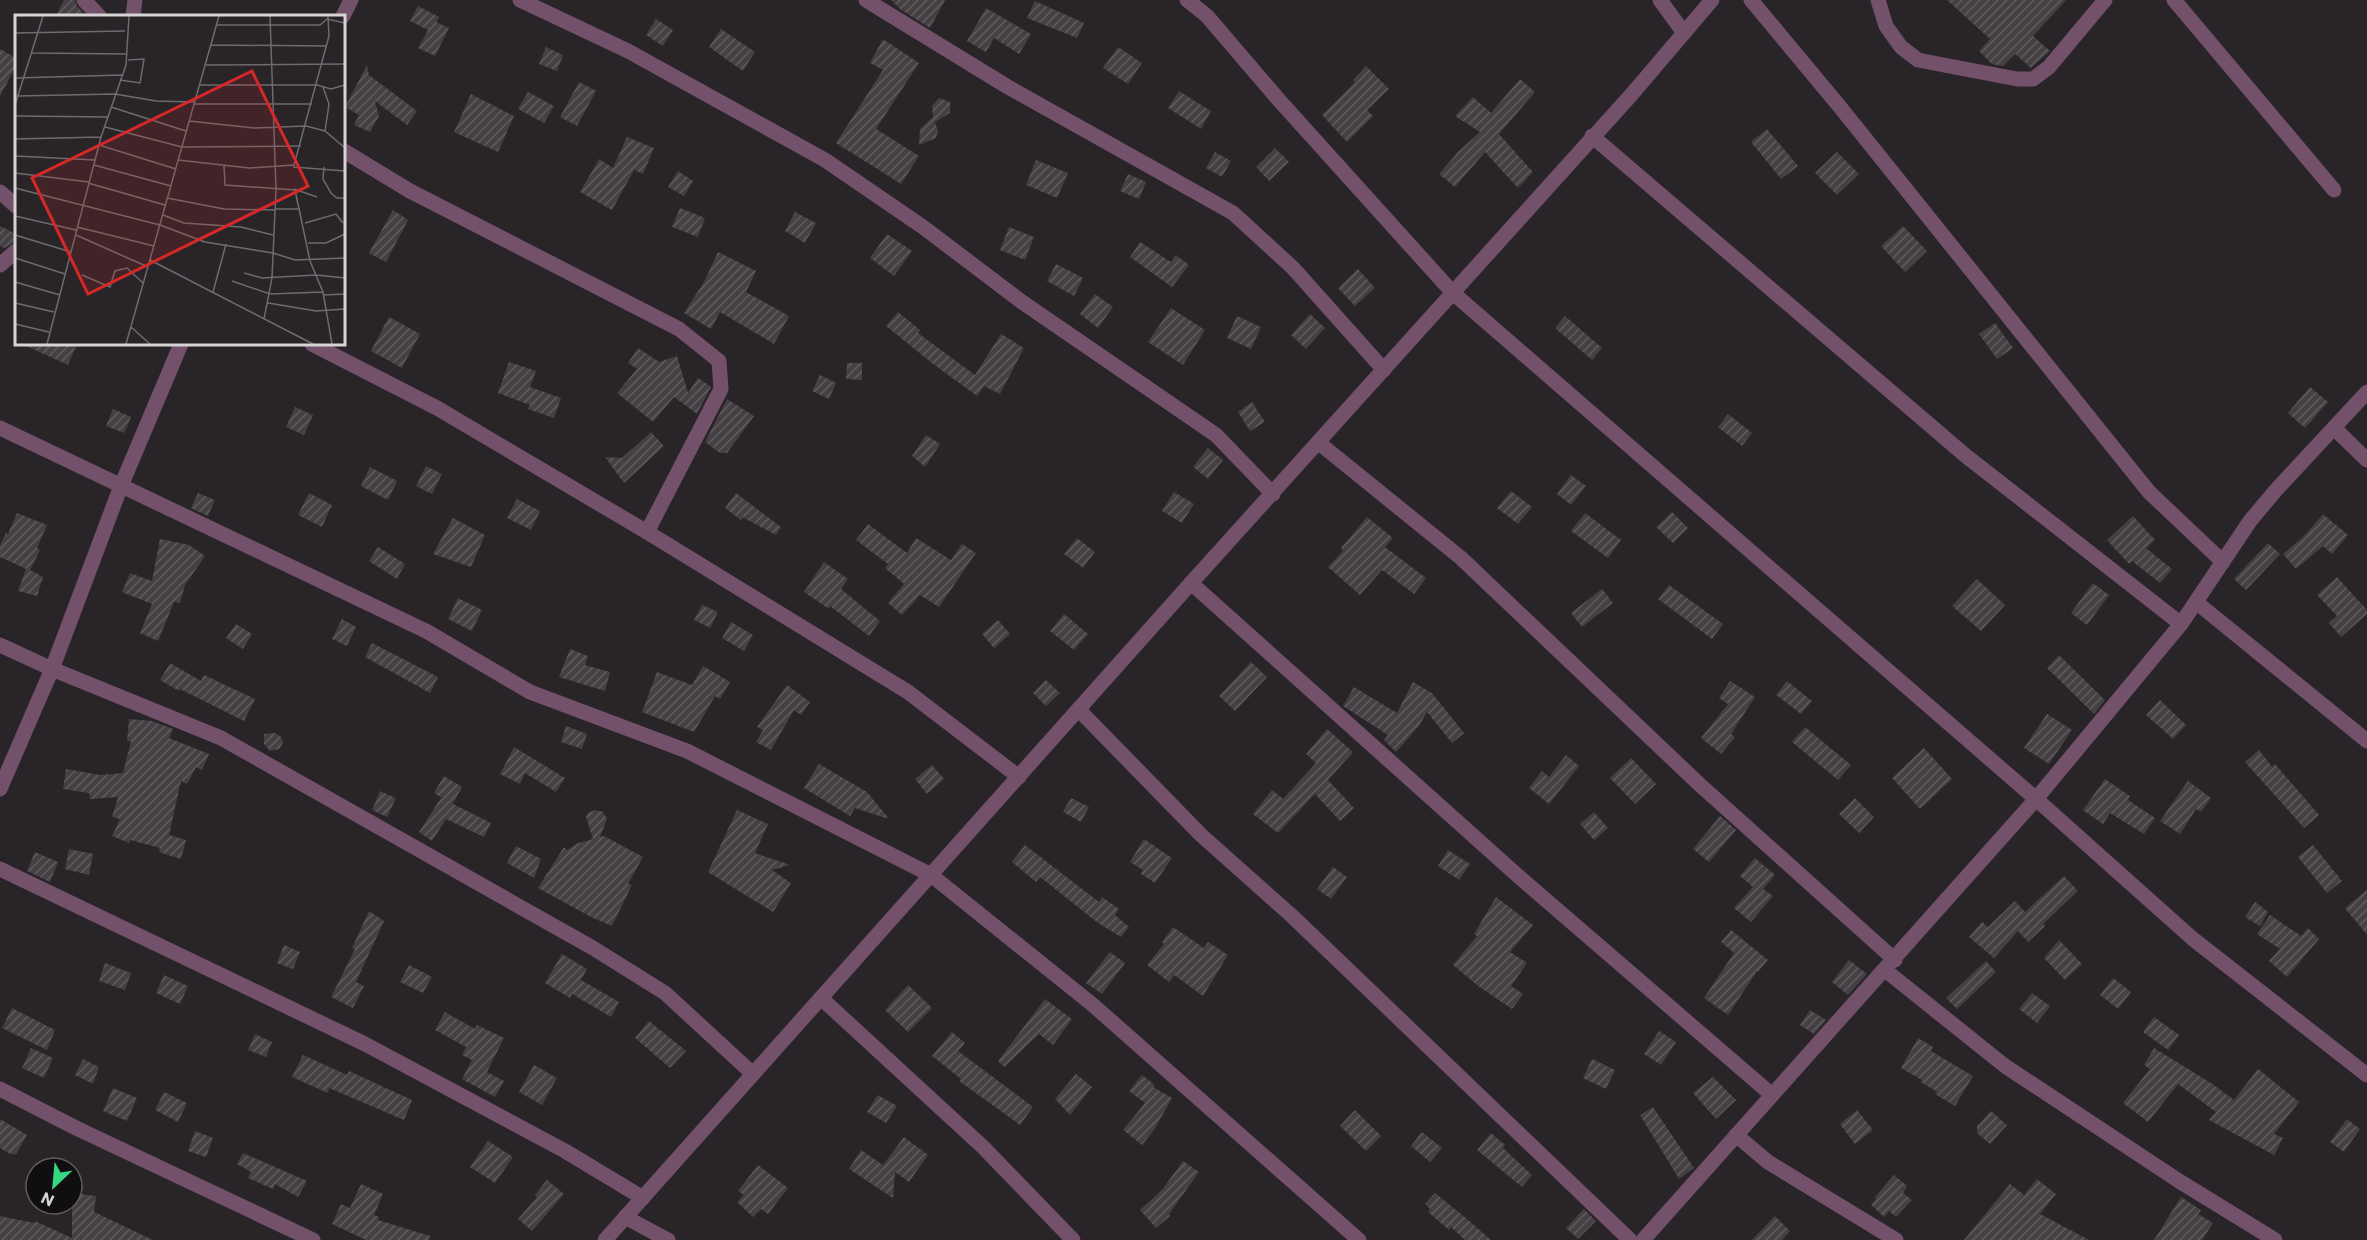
<svg xmlns="http://www.w3.org/2000/svg" width="2367" height="1240" font-family="Commissioner,sans-serif">
<style>
.building{fill:url(#building-hatch)}
.lines{fill:none;stroke-linecap:round;stroke-linejoin:round}
.minor{stroke:#73516b;stroke-width:15}
.inset-road{fill:none;stroke:#6f6a6e;stroke-width:1.5}
.view{fill:#d62828;fill-opacity:0.15;stroke:#d62828;stroke-width:3}
.inset-edge{fill:none;stroke:#d7d4d6;stroke-width:3}
</style>
<defs>
<pattern id="building-hatch" width="6" height="6" patternUnits="userSpaceOnUse" patternTransform="scale(1.5)"><rect width="6" height="6" fill="#454044"/><path d="M-1 1l2-2M0 6l6-6M5 7l2-2" fill="none" stroke="#5f5b5e"/></pattern>
</defs>
<rect width="100%" height="100%" fill="#292428"/>
<!-- building -->
<g class="building">
<polygon points="64,0 75,0 77,6 86,16 56,16"/>
<polygon points="891,0 945,0 930,28 900,9"/>
<polygon points="1947,0 2066,0 2033,36 2050,51 2031,68 2015,54 2003,66 1992,64 1979,51 1990,39"/>
<polygon points="1035,1 1084,23 1077,38 1027,18"/>
<polygon points="418,6 439,17 436,22 449,28 435,56 418,48 428,30 410,21"/>
<polygon points="986,8 1031,34 1019,54 994,38 986,52 967,41"/>
<polygon points="656,19 673,30 663,46 646,35"/>
<polygon points="721,29 755,52 743,71 709,47"/>
<polygon points="883,39 919,63 876,129 919,156 901,184 836,143 883,70 870,63"/>
<polygon points="546,47 563,55 557,71 539,64"/>
<polygon points="1118,47 1142,63 1128,84 1103,68"/>
<polygon points="0,49 16,58 16,66 0,96"/>
<polygon points="367,65 369,75 417,111 407,125 375,101 379,116 370,132 354,125 359,115 345,107"/>
<polygon points="1366,66 1389,89 1367,110 1373,116 1347,142 1322,115 1355,82 1353,80"/>
<polygon points="1520,79 1535,92 1499,134 1533,172 1518,188 1485,152 1455,187 1439,174 1458,152 1480,132 1455,116 1473,97 1491,113"/>
<polygon points="579,82 596,91 577,126 560,117"/>
<polygon points="1179,91 1211,111 1201,129 1168,108"/>
<polygon points="528,92 554,106 544,123 518,109"/>
<polygon points="471,94 514,116 498,152 454,132"/>
<polygon points="939,98 950,102 950,113 935,122 938,131 936,138 919,145 920,129 933,117 932,106"/>
<polygon points="1767,129 1798,166 1781,179 1751,142"/>
<polygon points="627,137 654,148 643,174 634,170 612,210 580,192 599,159 613,168"/>
<polygon points="1275,148 1289,162 1269,181 1256,167"/>
<polygon points="1215,152 1231,161 1222,177 1206,168"/>
<polygon points="1837,152 1859,174 1837,195 1815,173"/>
<polygon points="1036,160 1068,173 1057,198 1026,185"/>
<polygon points="678,171 693,181 684,196 668,187"/>
<polygon points="1128,174 1146,182 1139,199 1120,191"/>
<polygon points="680,208 705,218 698,237 672,227"/>
<polygon points="393,210 408,220 386,262 369,253"/>
<polygon points="795,212 816,223 805,243 785,231"/>
<polygon points="0,226 16,234 16,242 4,248 0,246"/>
<polygon points="1903,226 1927,251 1905,272 1881,246"/>
<polygon points="1009,227 1034,237 1025,260 1000,250"/>
<polygon points="887,234 912,251 894,276 870,258"/>
<polygon points="1140,242 1171,262 1176,255 1189,265 1172,287 1130,257"/>
<polygon points="718,252 756,271 746,292 789,316 774,344 720,312 711,329 684,313 704,282"/>
<polygon points="1056,264 1083,278 1074,296 1047,281"/>
<polygon points="1358,269 1375,288 1355,306 1338,288"/>
<polygon points="1095,294 1113,307 1098,328 1080,314"/>
<polygon points="1171,308 1205,330 1183,365 1148,342"/>
<polygon points="898,312 920,330 918,333 975,375 1001,334 1024,348 1000,394 984,386 977,396 932,363 886,326"/>
<polygon points="1310,314 1325,328 1306,349 1291,335"/>
<polygon points="1237,316 1261,327 1251,349 1227,338"/>
<polygon points="1565,316 1602,348 1592,360 1555,328"/>
<polygon points="389,317 420,334 402,368 371,351"/>
<polygon points="1995,323 2013,348 1997,359 1979,334"/>
<polygon points="22,344 77,344 68,365"/>
<polygon points="638,348 659,362 677,356 688,393 698,378 711,387 697,414 674,397 653,422 617,393 637,369 628,363"/>
<polygon points="509,362 536,371 530,387 561,398 554,418 528,409 530,405 498,393"/>
<polygon points="847,363 862,363 862,380 846,379"/>
<polygon points="820,375 836,383 829,399 812,391"/>
<polygon points="2310,387 2328,402 2305,428 2288,413"/>
<polygon points="727,399 754,416 727,453 720,453 705,442"/>
<polygon points="1252,402 1265,422 1250,431 1238,412"/>
<polygon points="295,407 313,415 304,435 286,427"/>
<polygon points="113,409 131,417 124,433 106,426"/>
<polygon points="1728,414 1752,433 1742,446 1718,427"/>
<polygon points="651,432 664,446 624,483 605,457 622,458"/>
<polygon points="926,435 940,444 925,467 912,456"/>
<polygon points="1208,448 1223,460 1208,479 1193,467"/>
<polygon points="426,466 442,474 432,494 416,486"/>
<polygon points="370,467 397,481 388,500 361,486"/>
<polygon points="1571,475 1586,486 1571,505 1557,494"/>
<polygon points="1511,491 1532,507 1518,524 1497,508"/>
<polygon points="1174,492 1194,504 1182,523 1162,511"/>
<polygon points="198,493 215,500 208,516 191,508"/>
<polygon points="309,493 332,505 322,527 298,515"/>
<polygon points="736,493 781,527 776,535 742,517 741,520 725,508"/>
<polygon points="517,499 540,511 531,530 507,518"/>
<polygon points="1672,512 1688,528 1673,543 1656,527"/>
<polygon points="17,513 47,525 37,548 40,550 30,570 43,577 37,596 18,591 26,569 0,557 0,546 6,533 8,534"/>
<polygon points="1585,513 1621,540 1608,558 1571,531"/>
<polygon points="2323,514 2348,535 2332,554 2323,546 2296,569 2283,554 2305,535"/>
<polygon points="2133,516 2155,540 2146,548 2172,569 2160,583 2132,561 2129,564 2107,540"/>
<polygon points="1367,517 1393,538 1385,547 1426,578 1414,594 1382,570 1360,595 1328,567 1343,551 1341,548"/>
<polygon points="453,518 485,535 471,567 433,554"/>
<polygon points="868,524 907,553 916,538 951,560 962,544 976,553 939,607 920,595 902,615 888,603 904,584 885,568 888,564 856,540"/>
<polygon points="1077,538 1095,552 1083,568 1064,554"/>
<polygon points="160,539 189,545 205,556 185,585 180,603 174,602 158,641 140,633 152,604 122,592 130,573 152,581"/>
<polygon points="2268,543 2280,554 2246,590 2234,579"/>
<polygon points="378,547 405,564 397,579 369,561"/>
<polygon points="824,562 848,579 841,589 880,621 869,636 830,606 829,609 804,592"/>
<polygon points="2337,577 2367,610 2367,614 2341,637 2329,623 2337,616 2317,595"/>
<polygon points="1977,579 2005,605 1981,631 1952,606"/>
<polygon points="2093,583 2109,595 2087,625 2071,613"/>
<polygon points="1669,585 1723,624 1712,639 1658,599"/>
<polygon points="1602,589 1613,603 1582,627 1571,613"/>
<polygon points="458,598 482,610 472,631 448,619"/>
<polygon points="702,605 718,612 710,628 694,620"/>
<polygon points="1064,614 1088,634 1074,650 1050,631"/>
<polygon points="342,619 356,627 347,646 332,639"/>
<polygon points="998,620 1010,634 994,648 982,634"/>
<polygon points="731,622 753,635 744,651 722,638"/>
<polygon points="236,624 252,634 243,649 226,638"/>
<polygon points="372,643 438,677 430,693 365,657"/>
<polygon points="570,649 588,656 585,665 610,672 605,691 559,677"/>
<polygon points="2059,655 2105,700 2094,714 2047,668"/>
<polygon points="1251,662 1267,677 1235,711 1219,696"/>
<polygon points="170,663 201,681 204,675 255,699 244,721 180,689 179,691 160,680"/>
<polygon points="703,666 730,682 720,699 715,696 694,732 642,712 657,672 692,685"/>
<polygon points="1046,680 1060,693 1046,706 1033,693"/>
<polygon points="1730,681 1755,697 1731,734 1735,737 1721,754 1701,738 1728,704 1719,698"/>
<polygon points="1787,681 1812,701 1801,714 1776,695"/>
<polygon points="1413,682 1432,693 1464,733 1452,743 1427,712 1419,726 1396,752 1384,740 1388,735 1343,706 1354,687 1397,713"/>
<polygon points="787,685 810,702 801,715 794,710 771,750 756,742 763,730 757,727"/>
<polygon points="2160,700 2186,725 2173,739 2146,715"/>
<polygon points="2047,714 2072,730 2049,764 2024,748"/>
<polygon points="129,719 152,721 173,729 169,738 209,754 202,770 196,767 187,784 181,781 169,835 186,840 181,859 159,852 160,848 130,840 129,843 112,836 120,819 112,817 118,797 90,799 89,793 63,789 66,769 100,775 123,773 131,741 127,741"/>
<polygon points="566,726 587,734 582,749 561,742"/>
<polygon points="1805,727 1851,765 1838,780 1792,742"/>
<polygon points="1327,729 1353,752 1328,780 1354,808 1340,821 1315,794 1278,833 1253,814 1272,790 1283,799 1316,763 1306,754"/>
<polygon points="275,733 281,737 283,743 279,749 270,751 264,744 264,734"/>
<polygon points="514,747 565,778 556,792 525,773 520,784 500,774"/>
<polygon points="1924,748 1952,779 1920,809 1892,778"/>
<polygon points="2259,750 2272,767 2275,764 2319,815 2304,828 2245,762"/>
<polygon points="1566,755 1579,766 1549,804 1529,788 1542,771 1549,777"/>
<polygon points="1631,758 1656,784 1635,804 1610,778"/>
<polygon points="819,764 867,792 889,819 855,808 850,816 804,788"/>
<polygon points="932,765 944,779 927,794 915,779"/>
<polygon points="444,776 462,787 453,804 491,823 484,837 446,819 432,841 419,832 441,798 445,800 434,793"/>
<polygon points="2105,779 2130,796 2128,800 2155,818 2144,834 2110,813 2103,824 2083,810"/>
<polygon points="2188,781 2211,798 2201,812 2196,809 2180,834 2160,821"/>
<polygon points="380,791 396,798 387,817 372,810"/>
<polygon points="1071,798 1089,807 1081,822 1063,812"/>
<polygon points="1855,798 1874,817 1859,833 1839,814"/>
<polygon points="595,810 603,812 607,819 600,837 604,836 643,857 628,884 632,885 612,926 591,917 538,888 564,847 567,850 578,843 593,839 586,817 588,813"/>
<polygon points="737,810 768,824 755,853 790,865 772,870 791,883 773,912 708,872"/>
<polygon points="1594,812 1608,828 1594,840 1580,824"/>
<polygon points="1720,816 1736,830 1709,862 1693,849"/>
<polygon points="1144,839 1172,858 1155,883 1141,874 1143,870 1130,862"/>
<polygon points="1025,845 1099,902 1102,897 1119,909 1115,915 1129,927 1121,937 1098,923 1040,877 1036,882 1012,862"/>
<polygon points="2313,845 2342,881 2327,893 2298,857"/>
<polygon points="516,846 541,859 534,878 507,863"/>
<polygon points="69,849 93,854 89,875 65,869"/>
<polygon points="1448,850 1470,864 1459,880 1438,866"/>
<polygon points="35,852 58,862 50,882 27,871"/>
<polygon points="1755,858 1775,875 1763,889 1773,896 1751,922 1734,908 1753,887 1740,876"/>
<polygon points="1333,867 1347,877 1331,899 1317,889"/>
<polygon points="2064,876 2078,891 2043,924 2045,926 2028,942 2018,931 1994,958 1969,937 1982,922 1988,927 2015,901 2025,912"/>
<polygon points="2367,890 2367,935 2345,908"/>
<polygon points="1496,897 1533,925 1510,952 1527,963 1511,986 1523,994 1512,1009 1478,986 1453,965 1477,936 1474,934"/>
<polygon points="2255,902 2268,912 2260,926 2245,917"/>
<polygon points="369,911 384,921 356,982 364,986 353,1008 331,997 355,949 352,948"/>
<polygon points="2270,915 2301,936 2308,928 2319,939 2287,977 2269,961 2280,949 2257,934"/>
<polygon points="1173,927 1204,948 1208,942 1228,955 1203,996 1174,975 1169,982 1147,965 1164,944 1162,942"/>
<polygon points="1731,930 1768,960 1758,972 1757,971 1728,1015 1704,998 1734,953 1721,942"/>
<polygon points="2059,940 2082,964 2065,980 2044,958"/>
<polygon points="284,945 300,952 293,969 277,963"/>
<polygon points="1110,952 1125,963 1102,994 1086,983"/>
<polygon points="562,954 587,969 581,980 619,1002 611,1017 572,994 570,998 545,983"/>
<polygon points="1849,960 1867,974 1848,995 1832,982"/>
<polygon points="1986,961 1996,972 1957,1009 1946,998"/>
<polygon points="105,963 131,973 125,990 99,981"/>
<polygon points="409,965 432,977 423,993 400,982"/>
<polygon points="164,975 188,986 180,1004 156,993"/>
<polygon points="2113,978 2131,992 2118,1009 2100,995"/>
<polygon points="908,985 932,1008 908,1032 885,1010"/>
<polygon points="2032,993 2050,1006 2037,1023 2019,1009"/>
<polygon points="1045,999 1072,1019 1053,1045 1039,1034 1004,1067 998,1061"/>
<polygon points="12,1008 55,1030 47,1050 2,1028"/>
<polygon points="1810,1010 1826,1020 1814,1034 1800,1025"/>
<polygon points="445,1012 475,1029 477,1025 504,1038 487,1072 504,1081 495,1097 462,1079 472,1060 462,1055 466,1047 435,1030"/>
<polygon points="2154,1017 2179,1035 2168,1050 2143,1032"/>
<polygon points="649,1021 686,1051 670,1068 635,1038"/>
<polygon points="1659,1031 1676,1042 1661,1065 1644,1054"/>
<polygon points="952,1032 965,1043 958,1051 1033,1107 1020,1125 959,1081 961,1079 932,1056"/>
<polygon points="255,1034 272,1042 266,1057 248,1050"/>
<polygon points="1918,1038 1933,1047 1931,1051 1973,1076 1955,1106 1935,1094 1937,1092 1921,1082 1922,1080 1901,1068"/>
<polygon points="31,1048 53,1058 44,1078 22,1068"/>
<polygon points="2154,1048 2211,1083 2234,1100 2258,1069 2299,1102 2274,1134 2283,1138 2274,1155 2209,1120 2216,1112 2178,1084 2148,1122 2123,1103 2150,1069 2144,1065"/>
<polygon points="303,1055 347,1075 349,1071 412,1100 404,1120 329,1088 328,1093 292,1077"/>
<polygon points="83,1059 99,1067 93,1084 75,1075"/>
<polygon points="1592,1059 1615,1070 1606,1089 1583,1078"/>
<polygon points="534,1065 557,1078 542,1105 519,1092"/>
<polygon points="1076,1074 1092,1087 1070,1115 1055,1099"/>
<polygon points="1142,1075 1155,1085 1153,1087 1172,1098 1154,1130 1142,1145 1123,1130 1145,1103 1129,1091"/>
<polygon points="1713,1077 1736,1100 1716,1119 1693,1093"/>
<polygon points="113,1088 137,1098 127,1121 103,1111"/>
<polygon points="164,1092 187,1103 178,1122 155,1110"/>
<polygon points="878,1095 897,1106 886,1123 867,1112"/>
<polygon points="1653,1107 1694,1168 1679,1179 1640,1115"/>
<polygon points="1355,1110 1381,1136 1366,1151 1340,1126"/>
<polygon points="1857,1110 1873,1130 1855,1144 1840,1124"/>
<polygon points="1991,1111 2007,1125 1990,1144 1977,1133 1977,1126"/>
<polygon points="0,1119 27,1135 16,1154 10,1154 0,1148"/>
<polygon points="2347,1119 2360,1129 2344,1152 2330,1142"/>
<polygon points="195,1131 213,1138 206,1157 188,1151"/>
<polygon points="1422,1132 1442,1148 1430,1162 1411,1146"/>
<polygon points="1491,1133 1505,1145 1503,1148 1532,1175 1522,1187 1477,1150"/>
<polygon points="904,1137 928,1155 909,1182 895,1172 893,1198 849,1169 861,1150 883,1165"/>
<polygon points="488,1141 513,1157 495,1183 470,1167"/>
<polygon points="243,1153 307,1181 298,1197 275,1184 273,1189 248,1178 251,1172 237,1164"/>
<polygon points="1183,1161 1199,1172 1169,1214 1170,1216 1156,1228 1140,1210 1162,1190"/>
<polygon points="758,1165 788,1188 768,1214 761,1209 753,1217 737,1202 744,1195 738,1191"/>
<polygon points="1894,1175 1907,1186 1903,1193 1912,1200 1896,1217 1889,1211 1884,1217 1871,1205 1876,1199 1875,1197"/>
<polygon points="2037,1179 2056,1194 2040,1214 2089,1240 1964,1240 2010,1184 2024,1195"/>
<polygon points="547,1180 564,1194 532,1231 518,1219 537,1197 535,1195"/>
<polygon points="361,1184 383,1194 374,1215 379,1217 378,1220 430,1236 429,1240 366,1240 332,1224 341,1204 350,1208"/>
<polygon points="72,1193 96,1196 94,1212 153,1240 0,1240 0,1216 34,1223 35,1221 72,1238"/>
<polygon points="1435,1193 1467,1219 1491,1240 1465,1240 1451,1227 1449,1230 1428,1212 1430,1209 1425,1204"/>
<polygon points="2181,1197 2201,1210 2198,1214 2213,1223 2202,1240 2154,1240"/>
<polygon points="1584,1209 1596,1221 1578,1239 1566,1228"/>
<polygon points="1775,1216 1790,1231 1782,1240 1752,1240"/>
</g>
<g class="lines">
<!-- minor -->
<g class="minor">
<polyline points="84,0 99,16"/>
<polyline points="520,0 628,51 825,160 923,227 1022,302 1216,435 1273,494"/>
<polyline points="866,0 1008,87 1233,213 1293,268 1384,370"/>
<polyline points="1187,0 1207,16 1278,99 1453,293 2036,799 2193,939 2367,1075"/>
<polyline points="1660,0 1684,33"/>
<polyline points="1751,0 1840,107 2149,492 2223,562"/>
<polyline points="1878,0 1886,26 1901,47 1918,60 2017,79 2033,79 2049,67 2105,0"/>
<polyline points="2174,0 2334,190"/>
<polyline points="133,16 135,0"/>
<polyline points="343,16 351,0"/>
<polyline points="1592,136 1966,456 2181,624"/>
<polyline points="344,151 410,191 679,329 719,361 721,389 647,532"/>
<polyline points="0,192 16,206"/>
<polyline points="0,265 16,251"/>
<polyline points="312,344 437,408 647,532 908,692 1019,777"/>
<polyline points="0,428 426,631 530,692 687,751 931,875 1093,1005 1359,1240"/>
<polyline points="2334,428 2367,460"/>
<polyline points="1319,443 1461,558 1699,784 1895,960"/>
<polyline points="1191,583 1517,875 1772,1095"/>
<polyline points="2196,602 2367,741"/>
<polyline points="0,645 52,669 221,738 593,948 665,993 753,1074"/>
<polyline points="1079,710 1201,835 1292,916 1630,1240"/>
<polyline points="0,789 52,669 121,486 181,344"/>
<polyline points="0,869 365,1044 565,1151 643,1198"/>
<polyline points="1885,970 2005,1066 2179,1181 2275,1240"/>
<polyline points="821,998 983,1147 1073,1240"/>
<polyline points="0,1089 76,1128 313,1240"/>
<polyline points="1736,1135 1768,1162 1896,1240"/>
<polyline points="625,1217 668,1240"/>
<polyline points="605,1240 1191,583 1632,94 1712,0"/>
<polyline points="1643,1240 2036,799 2181,624 2250,521 2276,490 2367,392"/>
</g>
</g>
<!-- overview -->
<g transform="translate(15 15)">
<rect width="330" height="330" fill="#292428"/>
<path class="inset-road" d="M 202,10 L 305,10 L 312,4 L 330,8M 0,18 L 110,16M 196,30 L 312,31M 17,38 L 112,39M 191,50 L 330,49M 0,63 L 107,60M 105,65 L 125,68 L 129,44 L 113,45M 185,70 L 302,70 L 316,74 L 330,70M 308,72 L 314,89 L 310,116M 3,81 L 100,79 L 141,86 L 180,87M 179,89 L 297,89M 0,90 L 28,1M 96,92 L 171,116M 0,101 L 93,102M 174,106 L 239,113 L 291,111 L 310,116 L 330,133M 90,112 L 167,132 L 286,131M 0,124 L 86,122M 84,130 L 161,154M 0,141 L 80,145M 163,145 L 234,153 L 279,150 L 314,21 L 313,1M 79,150 L 156,171M 209,151 L 210,170 L 280,175 L 295,246 L 308,277 L 317,329M 278,152 L 330,156M 309,152 L 308,164 L 316,178 L 322,183 L 330,183M 0,158 L 74,167M 73,168 L 150,190M 0,173 L 145,210 L 190,227 L 258,238 L 280,245 L 330,243M 279,174 L 302,182M 152,183 L 209,194 L 260,195M 260,194 L 285,194M 148,200 L 169,208 L 226,212 L 258,220M 0,201 L 61,215M 290,208 L 321,199 L 328,208M 62,212 L 139,231M 0,220 L 56,237M 61,220 L 133,252M 293,228 L 311,228 L 330,219M 0,243 L 50,259M 135,245 L 298,329M 229,258 L 247,263 L 301,260 L 330,263M 67,260 L 95,272 L 100,256 L 112,253 L 128,268M 217,266 L 255,279 L 308,277M 0,267 L 45,280M 198,277 L 211,229M 308,280 L 330,279M 0,288 L 39,297M 253,288 L 301,296 L 330,294M 249,304 L 257,263 L 261,174 L 255,1M 0,309 L 34,317M 116,312 L 135,329M 32,329 L 86,122 L 111,50 L 114,1M 111,329 L 204,1"/>
<path class="view" d="M 237,56 L 293,171 L 73,279 L 17,163 Z"/>
<rect width="330" height="330" class="inset-edge"/>
</g>
<!-- north arrow -->
<g transform="translate(54 1186) rotate(206)"><circle r="28" fill="#100e10" stroke="#605d5f" stroke-width="1.5"/>
<path d="M0-4.5L10 22L0 15L-10 22Z" fill="#33d882"/>
<text y="-9" font-size="16" font-weight="bold" text-anchor="middle" fill="#d7d4d6">N</text>
</g>
</svg>
